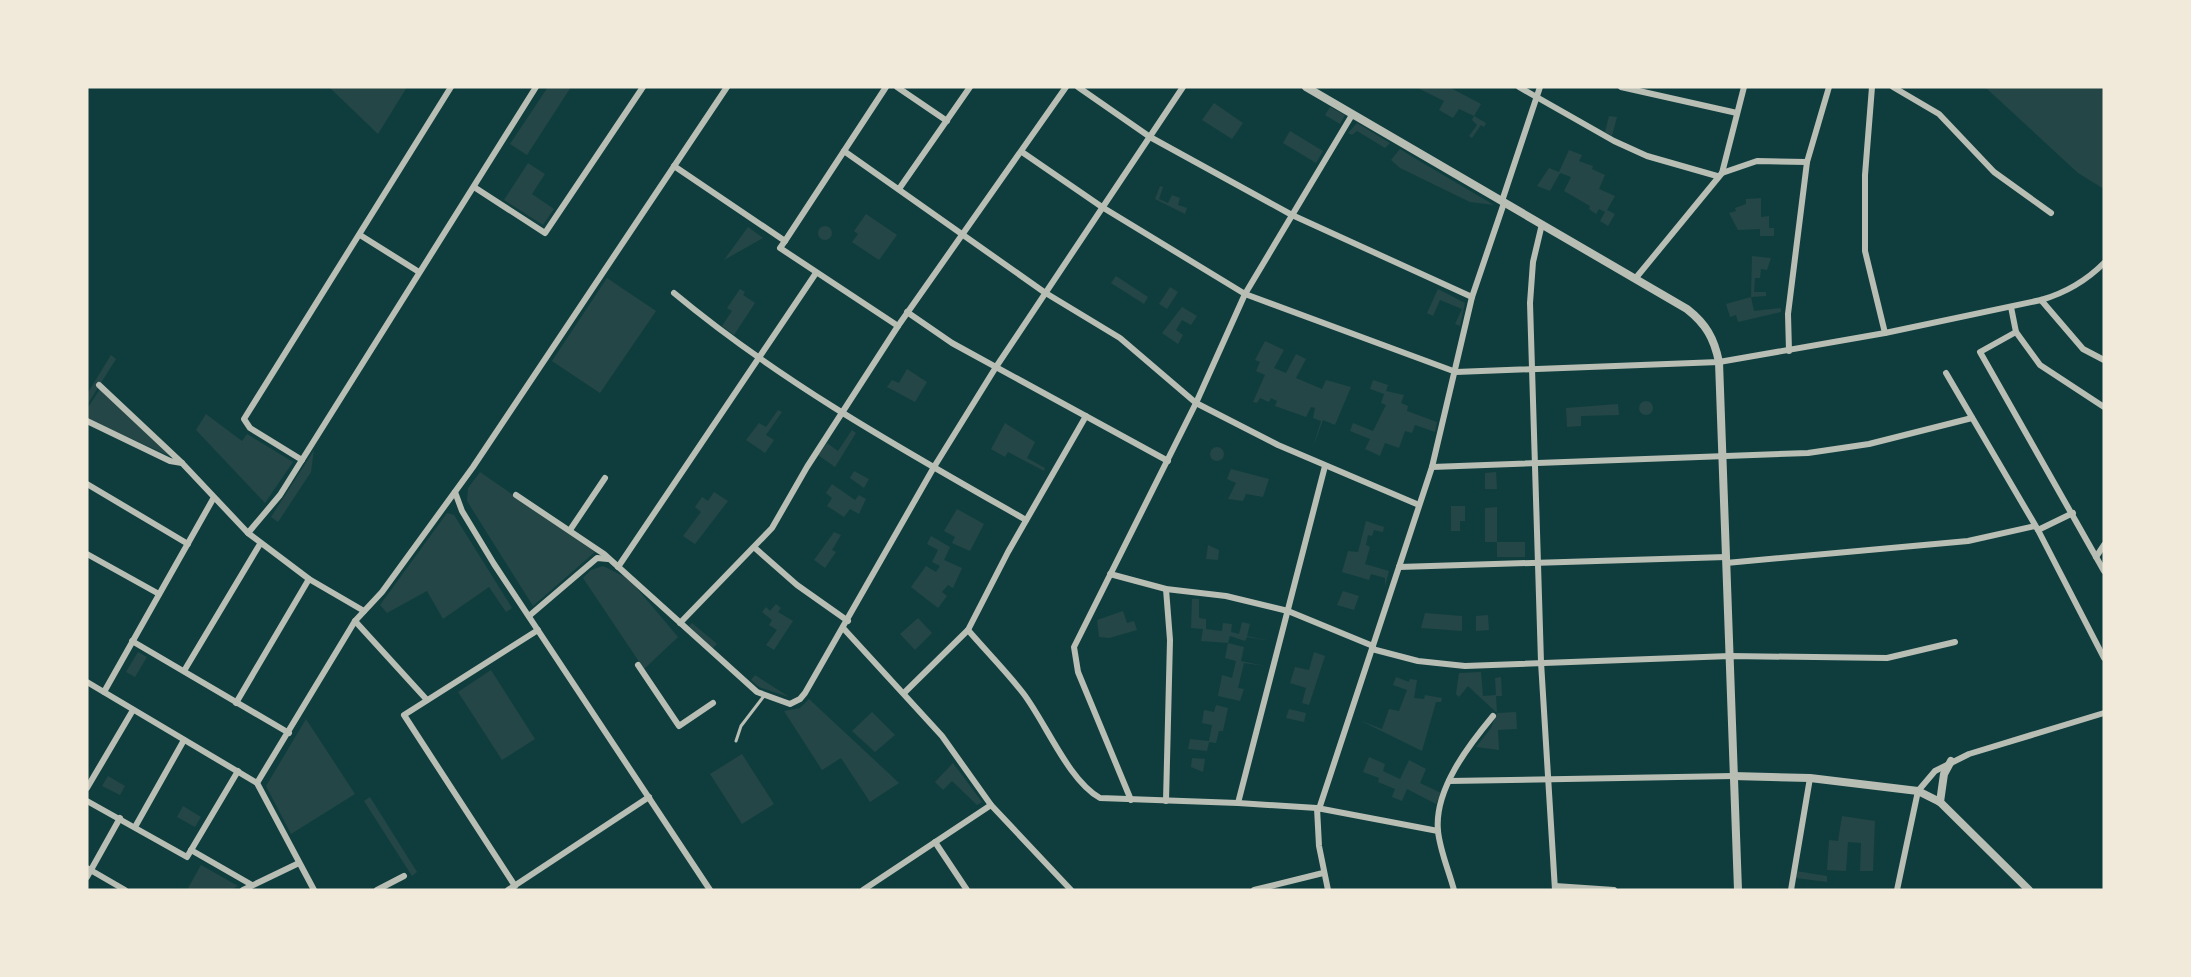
<svg xmlns="http://www.w3.org/2000/svg" width="2191" height="977" font-family="Raleway,sans-serif">
<style>
.green{fill:#244646}
.lines{fill:none;stroke-linecap:round;stroke-linejoin:round}
.service{stroke:#b8beb3;stroke-width:3}
.minor{stroke:#b8beb3;stroke-width:6}
.tertiary{stroke:#b8beb3;stroke-width:8}
</style>
<rect width="100%" height="100%" fill="#0f3d3e"/>
<!-- green -->
<g class="green">
<polygon points="329,87 407,87 378,134"/>
<polygon points="548,87 571,87 527,155 510,144"/>
<polygon points="1449,87 1481,104 1474,116 1486,123 1484,127 1481,125 1472,138 1469,136 1477,125 1472,120 1474,116 1459,109 1453,118 1439,110 1444,101 1418,88"/>
<polygon points="1985,87 2104,87 2104,189 2078,173"/>
<polygon points="1214,103 1243,123 1232,139 1202,120"/>
<polygon points="1330,107 1345,115 1340,124 1325,115"/>
<polygon points="1609,116 1617,117 1612,136 1605,132"/>
<polygon points="1357,123 1390,143 1385,148 1357,131 1352,135 1348,133"/>
<polygon points="1290,131 1323,151 1316,163 1283,143"/>
<polygon points="1400,149 1411,156 1494,205 1470,202 1400,168 1391,160"/>
<polygon points="1569,150 1582,155 1579,161 1593,166 1592,169 1605,175 1599,189 1615,196 1607,210 1615,214 1608,226 1600,221 1605,212 1599,209 1596,214 1589,209 1590,206 1564,191 1571,177 1560,173 1550,191 1537,186 1549,168 1559,172"/>
<polygon points="528,163 545,174 532,194 554,209 543,225 504,200"/>
<polygon points="1160,186 1163,187 1159,199 1168,203 1172,195 1180,198 1178,205 1187,208 1185,214 1155,199"/>
<polygon points="1761,198 1761,217 1769,216 1769,228 1774,228 1774,236 1760,236 1760,229 1738,230 1729,213 1736,211 1735,208 1746,204 1746,199"/>
<polygon points="866,214 897,235 879,260 852,242 858,234 854,231"/>
<circle cx="825" cy="233" r="7"/>
<polygon points="748,227 763,238 724,260"/>
<polygon points="1752,256 1771,258 1767,270 1761,269 1760,278 1755,278 1754,292 1766,292 1766,296 1751,297 1754,311 1781,308 1781,312 1738,322 1736,315 1730,317 1726,304 1751,297"/>
<polygon points="1116,276 1148,297 1144,304 1111,283"/>
<polygon points="607,278 656,311 600,393 552,361"/>
<polygon points="1170,287 1178,292 1167,309 1159,304"/>
<polygon points="740,289 745,292 743,295 755,303 734,335 722,326 732,311 727,308"/>
<polygon points="1438,289 1465,303 1460,326 1455,324 1462,309 1440,300 1433,316 1427,313"/>
<polygon points="1182,307 1197,316 1191,325 1182,320 1176,330 1183,335 1178,344 1162,333"/>
<polygon points="1265,341 1284,350 1274,368 1286,373 1296,354 1306,359 1296,378 1322,389 1326,380 1351,387 1335,425 1323,420 1313,447 1321,421 1313,418 1315,408 1311,407 1306,417 1275,406 1277,401 1271,398 1269,402 1260,398 1257,403 1253,402 1265,375 1256,371 1260,362 1255,360"/>
<polygon points="111,355 116,359 87,405 87,394"/>
<polygon points="907,369 927,382 915,402 887,387 892,380 899,383"/>
<polygon points="1373,380 1388,385 1386,391 1404,395 1401,403 1408,406 1407,411 1437,422 1435,432 1415,425 1412,433 1405,431 1399,448 1385,443 1380,456 1365,449 1370,439 1350,431 1353,423 1373,431 1386,405 1381,403 1384,394 1370,389"/>
<polygon points="100,389 172,457 87,419 87,409"/>
<circle cx="1646" cy="408" r="7"/>
<polygon points="1618,404 1619,415 1581,416 1581,426 1567,427 1566,408"/>
<polygon points="778,410 782,412 766,435 774,440 765,453 746,440 759,423 766,427"/>
<polygon points="206,414 242,441 247,434 293,462 265,503 196,430"/>
<polygon points="1005,423 1035,442 1027,458 1045,468 1044,471 1008,452 1005,457 991,449"/>
<polygon points="852,430 856,433 835,467 818,455 827,443 838,451"/>
<circle cx="1217" cy="454" r="7"/>
<polygon points="314,450 311,472 278,522 271,517"/>
<polygon points="1231,469 1269,479 1263,497 1246,494 1243,501 1228,499 1236,483 1227,479"/>
<polygon points="854,471 869,479 864,488 850,478"/>
<polygon points="480,472 595,552 533,606 467,501 468,488"/>
<polygon points="1496,472 1497,489 1485,489 1485,473"/>
<polygon points="832,484 855,500 859,495 866,499 859,514 850,509 844,517 827,506 832,498 826,493"/>
<polygon points="714,492 728,501 695,544 683,536 701,512 695,507 702,497 708,501"/>
<polygon points="1451,506 1465,506 1465,521 1460,521 1460,531 1451,531 1451,543"/>
<polygon points="1497,507 1497,542 1525,542 1525,557 1497,557 1497,542 1485,542 1485,508"/>
<polygon points="957,509 984,524 970,551 952,543 955,537 944,531"/>
<polygon points="447,513 454,515 512,608 506,612 489,587 443,619 427,591 387,613 380,605"/>
<polygon points="1366,521 1384,527 1383,532 1374,530 1372,536 1368,535 1366,545 1370,547 1365,564 1389,571 1385,586 1385,578 1371,574 1369,580 1342,572 1348,551 1358,552"/>
<polygon points="834,532 841,535 832,550 836,552 825,568 814,560"/>
<polygon points="931,536 950,547 944,560 962,568 953,588 948,585 942,592 947,596 938,608 911,587 926,566 936,572 940,566 932,562 938,550 927,544"/>
<polygon points="1208,545 1219,550 1218,560 1206,559"/>
<polygon points="603,566 629,579 678,637 644,669 583,578 591,570"/>
<polygon points="1343,591 1359,596 1354,610 1337,605"/>
<polygon points="1192,599 1199,599 1199,618 1206,619 1206,629 1222,631 1223,623 1232,624 1231,632 1239,634 1242,622 1250,624 1247,636 1271,641 1247,637 1245,641 1230,636 1228,643 1244,647 1241,661 1265,666 1244,663 1238,688 1244,689 1240,701 1218,696 1222,675 1232,678 1236,661 1225,658 1228,643 1201,641 1203,629 1191,628"/>
<polygon points="776,604 781,608 778,612 793,621 774,650 766,645 777,630 769,625 772,620 762,612 766,607 770,611"/>
<polygon points="1123,611 1127,623 1134,621 1137,630 1109,638 1099,637 1097,620"/>
<polygon points="1425,613 1462,616 1462,631 1421,628"/>
<polygon points="1488,615 1489,630 1476,631 1476,616"/>
<polygon points="918,618 932,633 915,650 900,634"/>
<polygon points="692,623 717,644 713,648 689,626"/>
<polygon points="138,652 147,657 135,677 126,672"/>
<polygon points="1314,652 1325,656 1309,705 1302,703 1306,688 1290,683 1295,667 1309,670"/>
<polygon points="491,670 535,739 502,760 458,692"/>
<polygon points="1481,672 1483,696 1496,695 1495,678 1501,677 1502,696 1496,696 1497,713 1516,712 1517,729 1498,730 1499,750 1476,747 1491,728 1497,713 1468,686 1459,697 1456,694 1459,673"/>
<polygon points="755,675 789,697 759,687 751,680"/>
<polygon points="1396,677 1409,682 1410,679 1417,680 1414,698 1424,699 1425,695 1442,698 1441,702 1436,702 1422,751 1359,720 1382,729 1389,709 1399,711 1407,690 1393,685"/>
<polygon points="809,699 899,783 870,802 841,758 822,770 784,711 800,708"/>
<polygon points="1216,705 1228,708 1223,731 1219,731 1216,743 1209,742 1207,751 1188,749 1190,739 1209,741 1212,725 1202,723 1204,710 1214,712"/>
<polygon points="1289,709 1306,713 1304,722 1286,718"/>
<polygon points="872,712 895,735 875,752 852,731"/>
<polygon points="306,719 355,794 291,834 266,786"/>
<polygon points="742,754 774,804 742,824 710,774"/>
<polygon points="1369,757 1385,764 1383,771 1400,779 1409,760 1426,769 1420,783 1441,793 1436,804 1407,789 1402,801 1392,797 1395,789 1378,782 1379,778 1363,772"/>
<polygon points="1192,758 1205,759 1203,772 1191,767"/>
<polygon points="953,763 982,802 977,805 952,781 943,790 935,782"/>
<polygon points="108,776 125,786 120,795 102,786"/>
<polygon points="370,797 417,872 412,876 364,801"/>
<polygon points="183,806 201,817 195,827 177,817"/>
<polygon points="1842,816 1875,821 1873,871 1860,871 1861,843 1848,842 1846,871 1827,870 1829,840 1838,841"/>
<polygon points="201,865 238,886 230,890 187,890"/>
<polygon points="1796,871 1827,876 1827,882 1796,878"/>
</g>
<g class="lines">
<!-- service -->
<polyline class="service" points="736,741 741,726 764,696"/>
<!-- minor -->
<g class="minor">
<polyline points="897,87 947,121"/>
<polyline points="1078,87 1150,137 1292,215 1472,297"/>
<polyline points="1519,87 1614,141 1647,156 1717,176"/>
<polyline points="1621,87 1737,113"/>
<polyline points="1872,87 1865,175 1865,251 1885,333"/>
<polyline points="1893,87 1939,114 1994,172 2051,213"/>
<polyline points="844,151 1044,292 1120,338 1196,403 1278,445 1419,505"/>
<path d="M 1022,152 L 1102,207 L 1245,294 L 1456,372 L 1719,362 L 1885,333 L 2041,300 C 2065,293 2086,281 2104,263"/>
<polyline points="674,166 785,241 780,248 898,326"/>
<polyline points="1722,173 1757,161 1807,162"/>
<polyline points="474,187 545,233 643,87"/>
<polyline points="899,189 970,87"/>
<polyline points="1502,201 1540,87"/>
<polyline points="1542,224 1533,262 1530,303 1541,662 1555,890"/>
<polyline points="360,235 419,272"/>
<polyline points="785,241 886,87"/>
<polyline points="1635,279 1722,173 1744,87"/>
<path d="M 674,293 C 782,383 905,451 1026,520"/>
<polyline points="2041,300 2083,349 2104,360"/>
<polyline points="2011,307 2016,332 2040,365 2104,407"/>
<polyline points="907,312 952,343 1168,461"/>
<polyline points="2016,332 1980,352 2104,571"/>
<polyline points="1789,351 1788,314 1807,162 1829,87"/>
<polyline points="1946,373 2038,530 2104,658"/>
<polyline points="99,385 182,463 248,533 309,579 364,611"/>
<polyline points="87,421 170,461 182,463"/>
<polyline points="302,460 250,428 244,419 451,87"/>
<polyline points="1432,467 1808,453 1869,444 1972,418"/>
<polyline points="87,484 188,544"/>
<polyline points="455,492 462,511 494,564 710,890"/>
<polyline points="516,495 604,554 757,692 790,704 800,699 805,693 934,467 996,367 1183,87"/>
<polyline points="570,530 605,478"/>
<polyline points="2038,530 2073,513"/>
<polyline points="248,533 280,495 536,87"/>
<polyline points="755,548 797,585 848,621"/>
<polyline points="87,554 159,594"/>
<polyline points="2096,557 2104,545"/>
<polyline points="1726,563 1968,541 2035,526"/>
<polyline points="618,567 816,273"/>
<polyline points="1399,567 1726,557"/>
<polyline points="1110,574 1166,589 1226,596 1288,611 1373,646"/>
<polyline points="529,616 597,558 608,559"/>
<polyline points="355,621 427,700"/>
<polyline points="680,623 772,528 807,467 898,326 1066,87"/>
<polyline points="844,629 942,736 991,805 1071,890"/>
<path d="M 968,630 C 986,651 1006,671 1023,693 C 1046,723 1068,780 1100,798 L 1238,803 L 1317,808 L 1438,831"/>
<polyline points="132,641 289,733"/>
<polyline points="1372,649 1418,661 1465,666 1730,656 1887,658 1955,642"/>
<polyline points="638,665 679,726 713,703"/>
<polyline points="184,671 260,544"/>
<polyline points="87,682 257,783 314,890"/>
<polyline points="104,692 213,499"/>
<polyline points="904,693 968,630 1008,552 1086,416"/>
<polyline points="236,703 309,579"/>
<polyline points="1449,781 1733,776"/>
<polyline points="257,783 355,621 382,592 473,467 727,87"/>
<polyline points="87,788 133,710"/>
<polyline points="1131,800 1078,672 1074,647 1196,403 1245,294 1352,115"/>
<polyline points="87,801 187,857 238,771"/>
<polyline points="1166,801 1170,640 1166,589"/>
<polyline points="1238,803 1325,466"/>
<polyline points="1317,808 1319,846 1328,890"/>
<polyline points="1319,809 1432,467 1472,297 1504,203"/>
<polyline points="135,827 184,740"/>
<polyline points="935,842 967,890"/>
<polyline points="191,850 252,885"/>
<polyline points="87,868 125,890"/>
<polyline points="87,877 120,818"/>
<polyline points="515,886 404,715 538,630"/>
<polyline points="1555,886 1614,890"/>
<polyline points="243,890 299,863"/>
<polyline points="377,890 404,876"/>
<polyline points="508,890 649,797"/>
<polyline points="863,890 991,805"/>
<polyline points="1254,890 1323,873"/>
<path d="M 1454,890 C 1449,871 1440,851 1438,831 C 1434,790 1468,746 1493,716"/>
<polyline points="1791,890 1810,778"/>
<polyline points="1897,890 1918,791 1935,771 1969,754 2104,713"/>
</g>
<!-- tertiary -->
<g class="tertiary">
<path d="M 1306,87 L 1687,309 C 1706,324 1714,338 1719,362 L 1738,890"/>
<polyline points="1733,776 1810,778 1918,791 1940,802 2029,890"/>
<polyline points="1940,802 1944,774 1951,761"/>
</g>
</g>
<!-- border -->
<rect width="2191" height="977" fill="none" stroke="#f1e9da" stroke-width="177"/>
</svg>
